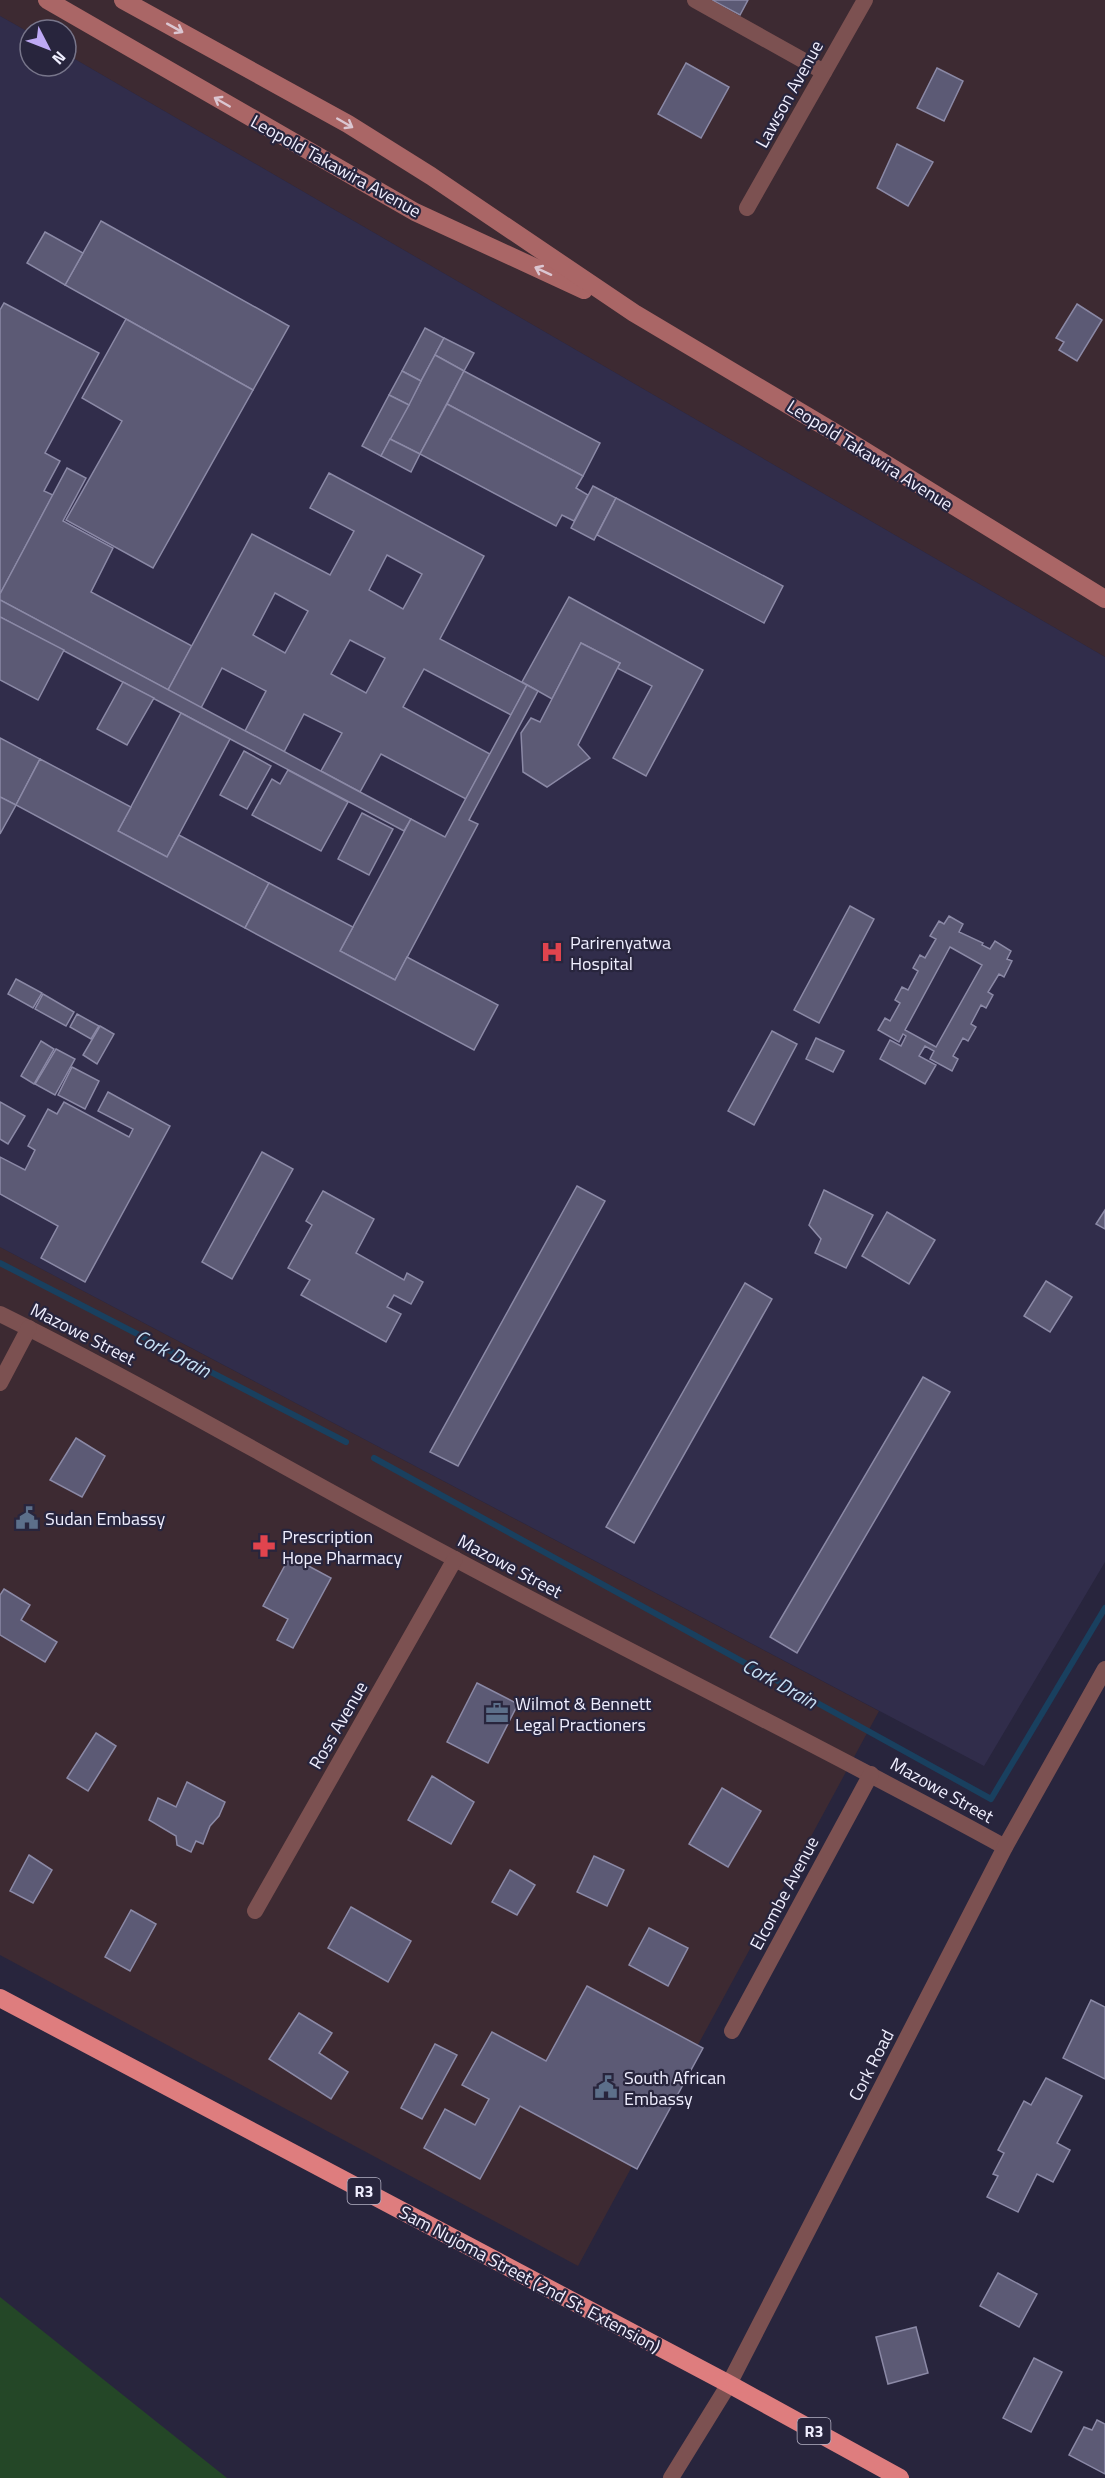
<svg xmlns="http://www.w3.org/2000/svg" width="1105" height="2478" font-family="'Titillium Web',sans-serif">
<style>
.commercial{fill:#3d2a32}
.built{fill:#312d4b}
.green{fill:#244727}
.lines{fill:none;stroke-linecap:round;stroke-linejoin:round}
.stream{stroke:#19405f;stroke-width:6}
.building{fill:#5c5a75;stroke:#8b89a6;stroke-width:1.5;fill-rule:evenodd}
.minor{stroke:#7c5151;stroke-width:16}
.secondary{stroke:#a66;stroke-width:18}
.trunk{stroke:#de7d7e;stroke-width:18}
.oneway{stroke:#dbc6d1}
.labels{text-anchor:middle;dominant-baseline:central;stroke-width:4.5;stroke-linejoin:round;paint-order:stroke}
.shield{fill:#28253d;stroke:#b4b2c5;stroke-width:1.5}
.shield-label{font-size:16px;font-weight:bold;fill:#f0efff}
.street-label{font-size:18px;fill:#f0efff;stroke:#28253d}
.poi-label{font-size:18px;fill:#f0efff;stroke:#28253d;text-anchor:start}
.water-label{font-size:20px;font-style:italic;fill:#c6dff4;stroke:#28253d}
</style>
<rect width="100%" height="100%" fill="#28253d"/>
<!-- commercial -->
<g class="commercial">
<polygon points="0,0 1105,0 1105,657 66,54 66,30 30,30 30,33 0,16"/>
<polygon points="0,1247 879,1711 578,2266 0,1955"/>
</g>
<!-- built -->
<polygon class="built" points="0,16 30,33 30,66 66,66 66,54 1105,657 1105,1562 984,1766 0,1247"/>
<!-- green -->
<polygon class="green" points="0,2297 227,2478 0,2478"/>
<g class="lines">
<!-- stream -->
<g class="stream">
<polyline points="0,1263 346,1442"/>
<polyline points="374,1458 991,1799 1105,1608"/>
</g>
</g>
<!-- building -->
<g class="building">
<polygon points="712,0 748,0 740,15"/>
<polygon points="686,63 729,87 701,138 658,114"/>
<polygon points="937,68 963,81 944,121 917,108"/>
<polygon points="897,144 933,162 908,206 877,188"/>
<polygon points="101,221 289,326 253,390 65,285"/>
<polygon points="45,232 83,253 65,285 27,263"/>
<polygon points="4,303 99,353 45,453 60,461 44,491 53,495 0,594 0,310"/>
<polygon points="1077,304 1102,320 1077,361 1059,350 1064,342 1056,338"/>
<polygon points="126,319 253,390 153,568 66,520 122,421 82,398"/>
<polygon points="425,328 444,338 421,381 402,371"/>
<polygon points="444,338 474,353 464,371 435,355"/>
<polygon points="435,355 464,371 420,454 390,439"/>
<polygon points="402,371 421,381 409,405 389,395"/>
<polygon points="464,371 600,443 583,476 447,404"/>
<polygon points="389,395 409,405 381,456 362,446"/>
<polygon points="447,404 583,476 576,488 588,495 574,521 562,515 556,526 420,454"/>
<polygon points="390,439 420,454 411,472 381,456"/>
<polygon points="67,468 86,478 63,521 113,548 91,592 192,646 168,690 0,600 0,594"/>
<path d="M 329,473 L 484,556 L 440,639 L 527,685 L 511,715 L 424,669 L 403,707 L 490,754 L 466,799 L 381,754 L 360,792 L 321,771 L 342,733 L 304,714 L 284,752 L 245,731 L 266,691 L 222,668 L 201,708 L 168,690 L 252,534 L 330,575 L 354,531 L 310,508 ZM 387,555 L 422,574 L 403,609 L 369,590 ZM 275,593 L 308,611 L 285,653 L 253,635 ZM 350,640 L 385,658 L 366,693 L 331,674 Z"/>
<polygon points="593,486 616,498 594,540 571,528"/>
<polygon points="616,498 783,586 764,623 597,535"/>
<polygon points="569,597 703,670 646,776 613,758 652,686 617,668 620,663 581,643 552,699 522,682"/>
<polygon points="0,600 360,792 411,819 404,831 181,713 0,617"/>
<polygon points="0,617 64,650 38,700 0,680"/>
<polygon points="581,643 620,663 578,745 590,758 547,787 523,772 521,733 531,718 540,722"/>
<polygon points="123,682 154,698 127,745 97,729"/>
<polygon points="527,685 538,691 469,820 478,824 395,980 340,951 411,819 445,837"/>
<polygon points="181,713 230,739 167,857 118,831"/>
<polygon points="0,738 40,759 16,805 0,797"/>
<polygon points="244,751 271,766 247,809 220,795"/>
<polygon points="40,759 131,807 118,831 167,857 179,835 269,883 245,928 16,805"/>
<polygon points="288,770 348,802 321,851 252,815 272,779 280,784"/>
<polygon points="0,797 16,805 0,834"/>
<polygon points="362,813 393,829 369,875 338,859"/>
<polygon points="269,883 353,927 340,951 395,980 407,957 498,1005 474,1050 245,928"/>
<polygon points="850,906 874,919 819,1023 794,1010"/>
<path d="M 949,916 L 963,924 L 959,932 L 983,943 L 982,945 L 990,949 L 995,941 L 1011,951 L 1007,959 L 1012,961 L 1004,977 L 999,974 L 988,992 L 993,995 L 986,1008 L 981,1005 L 971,1024 L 976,1027 L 968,1041 L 963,1038 L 953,1056 L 958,1059 L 952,1071 L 930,1059 L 934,1051 L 925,1046 L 919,1056 L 936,1065 L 925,1084 L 880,1059 L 890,1040 L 901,1046 L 906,1036 L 903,1034 L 899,1042 L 878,1030 L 885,1018 L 890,1021 L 900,1003 L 895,1000 L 902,987 L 908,990 L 918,971 L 913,968 L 920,955 L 925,958 L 936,939 L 930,936 L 939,921 L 944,924 ZM 950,947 L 982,965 L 936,1047 L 905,1030 Z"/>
<polygon points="16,979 42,993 33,1008 8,994"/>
<polygon points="43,994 74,1012 66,1026 35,1009"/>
<polygon points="77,1014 99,1026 91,1039 70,1027"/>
<polygon points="100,1026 114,1034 97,1064 83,1055"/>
<polygon points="772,1031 797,1044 754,1125 728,1111"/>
<polygon points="816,1038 844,1051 833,1072 806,1059"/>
<polygon points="41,1041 54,1049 34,1084 21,1076"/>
<polygon points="56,1049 75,1059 55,1095 35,1084"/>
<polygon points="72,1067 99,1081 85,1109 58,1095"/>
<polygon points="108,1092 170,1126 85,1282 41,1258 58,1226 0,1194 0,1157 25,1170 35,1150 28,1146 48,1109 57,1114 64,1102 129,1137 133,1129 98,1111"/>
<polygon points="0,1102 25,1116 8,1144 0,1139"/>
<polygon points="262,1152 293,1169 232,1279 202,1262"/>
<polygon points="577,1186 605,1201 458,1466 430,1452"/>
<polygon points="824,1190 873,1215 846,1268 815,1253 821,1239 809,1225"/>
<polygon points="323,1191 374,1219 356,1253 404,1280 407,1273 423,1282 411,1304 394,1295 387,1307 401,1314 386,1342 301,1295 310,1280 288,1268 312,1225 306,1221"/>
<polygon points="1105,1210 1105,1229 1096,1224"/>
<polygon points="887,1212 935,1240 909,1284 862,1256"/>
<polygon points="1046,1281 1072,1297 1050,1332 1024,1316"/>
<polygon points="745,1283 772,1299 634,1543 606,1527"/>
<polygon points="923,1377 950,1392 797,1653 770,1637"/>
<polygon points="76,1438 105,1456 82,1497 50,1480"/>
<polygon points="290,1556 331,1578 293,1648 277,1640 288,1619 263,1606"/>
<polygon points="4,1589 30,1605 21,1620 57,1642 45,1662 0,1635 0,1595"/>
<polygon points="477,1683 518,1704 488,1763 447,1742"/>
<polygon points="96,1733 116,1746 88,1791 67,1778"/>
<polygon points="432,1776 474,1802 451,1844 408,1820"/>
<polygon points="187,1782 225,1802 219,1816 210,1826 203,1844 196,1841 191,1852 177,1845 176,1836 149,1820 158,1798 176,1807"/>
<polygon points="722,1788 761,1811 728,1867 689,1844"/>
<polygon points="29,1855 52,1870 33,1903 10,1891"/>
<polygon points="594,1856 624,1870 607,1906 577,1892"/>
<polygon points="510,1870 535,1885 517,1915 492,1902"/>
<polygon points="351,1907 411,1941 388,1982 328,1948"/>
<polygon points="131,1910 156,1924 130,1971 105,1957"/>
<polygon points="649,1928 688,1948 668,1986 629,1965"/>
<polygon points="587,1986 703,2048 637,2169 520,2106 480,2179 424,2148 445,2109 475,2125 489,2099 462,2085 492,2032 546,2061"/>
<polygon points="1091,2000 1105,2007 1105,2079 1063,2058"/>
<polygon points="299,2013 332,2033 319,2053 348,2072 331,2099 269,2059"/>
<polygon points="435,2044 457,2055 422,2119 401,2108"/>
<polygon points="1046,2078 1082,2096 1057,2143 1070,2150 1053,2182 1037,2174 1018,2212 987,2197 998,2176 993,2174 1004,2153 998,2150 1024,2101 1031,2105"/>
<polygon points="998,2273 1037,2294 1019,2327 980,2306"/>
<polygon points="916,2327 928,2373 888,2384 876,2337"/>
<polygon points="1034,2358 1062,2372 1031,2432 1003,2418"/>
<polygon points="1097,2420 1105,2424 1105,2474 1069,2455 1084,2427 1092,2430"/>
</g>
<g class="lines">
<!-- minor -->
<g class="minor">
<polyline points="695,0 824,72"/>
<polyline points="747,208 865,0"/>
<path d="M 0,1314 C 154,1390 301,1478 453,1558 C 636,1656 823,1747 1005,1847"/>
<polyline points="0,1383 29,1328"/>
<polyline points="255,1911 455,1559"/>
<polyline points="732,2031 871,1774"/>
<polyline points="671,2478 729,2384 1005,1847 1105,1669"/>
</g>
<!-- secondary -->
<g class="secondary">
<polyline points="47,0 415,212 584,290"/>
<polyline points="123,0 348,124 431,176 634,313 834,432 1105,599"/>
</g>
<!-- trunk -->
<polyline class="trunk" points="0,1998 729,2384 900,2478"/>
</g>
<!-- one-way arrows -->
<defs><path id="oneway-shaft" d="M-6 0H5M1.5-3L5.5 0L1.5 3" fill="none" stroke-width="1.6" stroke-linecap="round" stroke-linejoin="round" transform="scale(1.5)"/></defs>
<g class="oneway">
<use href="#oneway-shaft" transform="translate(175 28) rotate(29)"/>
<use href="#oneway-shaft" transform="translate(222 102) rotate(-150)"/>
<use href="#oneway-shaft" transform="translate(345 123) rotate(30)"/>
<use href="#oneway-shaft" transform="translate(543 271) rotate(-155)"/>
</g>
<!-- icons -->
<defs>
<g id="hospital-bare" transform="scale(1.8)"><path d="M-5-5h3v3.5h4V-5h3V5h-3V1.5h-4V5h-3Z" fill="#e0444e" stroke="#28253d" stroke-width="2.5" paint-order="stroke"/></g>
<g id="civic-bare" transform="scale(1.8)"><path d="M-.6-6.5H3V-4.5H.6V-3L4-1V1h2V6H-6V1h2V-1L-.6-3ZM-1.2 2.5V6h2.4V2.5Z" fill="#5c6f8a" stroke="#28253d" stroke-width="2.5" paint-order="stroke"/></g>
<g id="pharmacy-bare" transform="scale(1.8)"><path d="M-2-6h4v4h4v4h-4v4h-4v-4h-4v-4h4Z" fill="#e0444e" stroke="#28253d" stroke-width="2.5" paint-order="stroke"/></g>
<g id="office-bare" transform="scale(1.8)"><path d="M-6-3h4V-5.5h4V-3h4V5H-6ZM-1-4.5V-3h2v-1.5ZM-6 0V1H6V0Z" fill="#5c6f8a" stroke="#28253d" stroke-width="2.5" paint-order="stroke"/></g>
</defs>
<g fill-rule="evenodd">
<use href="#hospital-bare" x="552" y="952"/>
<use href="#civic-bare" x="27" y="1518"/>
<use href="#pharmacy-bare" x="264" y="1546"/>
<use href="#office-bare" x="497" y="1713"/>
<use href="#civic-bare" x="606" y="2087"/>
</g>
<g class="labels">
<!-- shield labels -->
<g class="shield">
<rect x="347.5" y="2178" width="33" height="26" rx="4.5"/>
<rect x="797.5" y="2418" width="33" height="26" rx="4.5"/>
</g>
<g class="shield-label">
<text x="364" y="2191">R3</text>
<text x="814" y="2431">R3</text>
</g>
<!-- street labels -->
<g class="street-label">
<text transform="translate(789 94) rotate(-61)">Lawson Avenue</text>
<text transform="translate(336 166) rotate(29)">Leopold Takawira Avenue</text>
<text transform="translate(870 455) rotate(32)">Leopold Takawira Avenue</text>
<text transform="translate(83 1334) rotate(27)">Mazowe Street</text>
<text transform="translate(510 1566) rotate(28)">Mazowe Street</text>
<text transform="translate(338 1725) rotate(-60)">Ross Avenue</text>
<text transform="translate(942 1790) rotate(29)">Mazowe Street</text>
<text transform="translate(784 1893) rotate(-62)">Elcombe Avenue</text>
<text transform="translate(871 2065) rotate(-63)">Cork Road</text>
<text transform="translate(530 2279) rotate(28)">Sam Nujoma Street (2nd St. Extension)</text>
</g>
<!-- poi labels -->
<g class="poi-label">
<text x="570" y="942">Parirenyatwa<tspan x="570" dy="21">Hospital</tspan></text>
<text x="45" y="1518">Sudan Embassy</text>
<text x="282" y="1536">Prescription<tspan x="282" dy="21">Hope Pharmacy</tspan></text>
<text x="515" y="1703">Wilmot &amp; Bennett<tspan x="515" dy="21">Legal Practioners</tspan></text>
<text x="624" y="2077">South African<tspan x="624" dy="21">Embassy</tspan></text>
</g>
<!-- water labels -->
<g class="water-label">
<text transform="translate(173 1353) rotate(27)">Cork Drain</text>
<text transform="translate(780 1683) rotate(29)">Cork Drain</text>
</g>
</g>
<!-- north arrow -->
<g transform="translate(48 48) rotate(132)"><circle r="28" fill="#28253d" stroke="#78768b" stroke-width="1.5"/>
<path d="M0-4.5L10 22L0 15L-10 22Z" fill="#bea9f5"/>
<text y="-9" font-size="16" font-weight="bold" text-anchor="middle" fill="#f0efff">N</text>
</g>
</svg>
